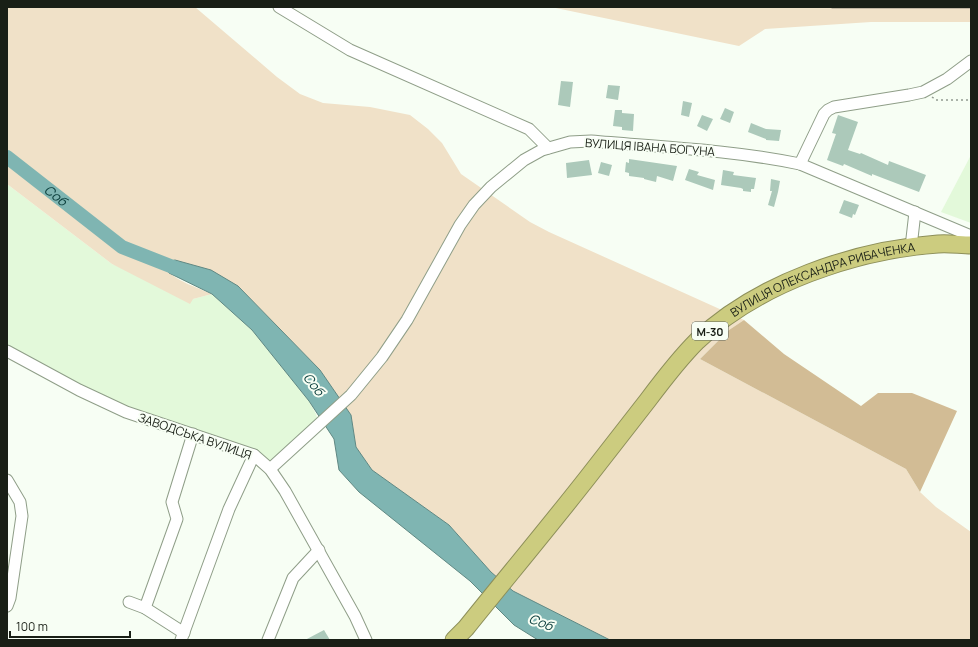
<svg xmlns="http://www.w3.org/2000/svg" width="978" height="647" font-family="Manrope,sans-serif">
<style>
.built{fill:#e3f9da}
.green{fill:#f0e1c8}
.forest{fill:#d2bc95}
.water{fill:#7fb5b2;stroke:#608883}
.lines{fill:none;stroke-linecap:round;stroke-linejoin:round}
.river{stroke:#7fb5b2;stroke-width:14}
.building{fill:#acc9ba}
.minor-casing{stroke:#8f9e88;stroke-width:13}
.highway-casing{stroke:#8d8f5a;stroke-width:19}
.path{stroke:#939a90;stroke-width:1.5;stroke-dasharray:2 3;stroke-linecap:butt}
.minor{stroke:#fff;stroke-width:11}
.highway{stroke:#cccc7f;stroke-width:17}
.rail{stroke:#383e35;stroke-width:2.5}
.labels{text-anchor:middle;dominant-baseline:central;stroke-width:4;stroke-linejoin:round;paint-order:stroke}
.shield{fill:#f7fef4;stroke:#5c6259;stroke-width:1}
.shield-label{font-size:11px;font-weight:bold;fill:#191f16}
.street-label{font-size:12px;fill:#191f16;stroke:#f7fef4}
.water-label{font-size:13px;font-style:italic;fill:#0d403e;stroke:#f7fef4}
</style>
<rect width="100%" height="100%" fill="#f7fef4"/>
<!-- built -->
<g class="built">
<polygon points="971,155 971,223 941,212"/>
<polygon points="7,184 112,264 193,299 212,294 252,330 309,401 316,414 319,425 270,469 254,455 162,425 7,351"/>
</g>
<!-- green -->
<g class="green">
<path d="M 7,7 L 195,7 L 277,77 L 300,94 L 323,103 L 370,107 L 410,115 L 428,129 L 442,143 L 461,174 L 530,222 L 549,232 L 744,320 L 729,330 L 700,359 L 906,469 L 920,492 L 936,507 L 971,532 L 971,640 L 610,640 L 513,591 L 491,572 L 449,525 L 372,470 L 356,447 L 351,415 L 320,370 L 238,286 L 166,269 C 174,280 198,288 212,294 L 193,299 L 190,304 L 112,264 L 7,184 Z"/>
<polygon points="551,7 971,7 971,22 871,22 765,29 739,46"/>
</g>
<!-- forest -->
<polygon class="forest" points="744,320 784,354 861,406 878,393 912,393 957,411 920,492 906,469 700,359 729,330"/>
<!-- water -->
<polygon class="water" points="175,260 211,270 238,286 320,370 351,415 356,447 372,470 449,525 491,572 513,591 610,640 538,640 514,625 470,581 359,492 339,470 334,439 309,401 252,330 212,294 169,273 162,263"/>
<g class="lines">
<!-- river -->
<path class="river" id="s1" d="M 7,157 L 122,247 L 178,269"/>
</g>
<!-- building -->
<g class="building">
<polygon points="561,81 573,82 570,107 558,105"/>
<polygon points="608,85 620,86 618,100 606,98"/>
<polygon points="683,101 692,103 689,117 681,115"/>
<polygon points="725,108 734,112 730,123 720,119"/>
<polygon points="615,110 622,110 622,113 634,114 633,131 622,130 622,127 613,126"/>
<polygon points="702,115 713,119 707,131 697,126"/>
<polygon points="838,115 858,122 848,150 860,154 861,153 888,165 889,161 926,175 919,192 872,174 872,176 844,164 843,166 827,160 836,134 832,133"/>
<polygon points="751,123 766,129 781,130 779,141 766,140 766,139 748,132"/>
<polygon points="629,159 677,166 673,181 657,176 656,182 644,179 644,178 629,176 629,173 625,172 626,162 629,163"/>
<polygon points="589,160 592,175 567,178 566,163"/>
<polygon points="601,162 612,165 609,176 598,173"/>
<polygon points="689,169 699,172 697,175 715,180 713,190 685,180"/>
<polygon points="723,170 734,172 733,175 756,178 754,189 751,189 751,192 743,191 743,189 741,188 721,185"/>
<polygon points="771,179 780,181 778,192 774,207 768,205 772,191 770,191"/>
<polygon points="844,200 859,205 855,215 853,214 852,218 839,213"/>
<polygon points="324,630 330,640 305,640"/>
</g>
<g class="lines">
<!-- minor casing -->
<g class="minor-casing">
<g id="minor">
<polyline points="279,7 350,50 529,129 548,148"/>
<polyline points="800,164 824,114 828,110 834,107 909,95 923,92 947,79 971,61"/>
<polyline points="911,247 915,212"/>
<polyline points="7,351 79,390 126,412 254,455 270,469 285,491 355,616 366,640"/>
<path d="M 270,469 L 351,395 L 382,357 L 407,320 L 460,225 L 474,205 L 491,187 L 524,160 L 542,150 L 570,142 L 591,141 C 660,147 733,150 800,164 L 971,236"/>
<polyline points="7,480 20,502 22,516 10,598 7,606"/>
<polyline points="129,602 145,608 184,633"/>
<polyline points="145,608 177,519 172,502 193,434"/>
<polyline points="181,640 229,509 254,455"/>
<polyline points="268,640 293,578 319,550"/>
</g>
</g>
<!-- highway casing -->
<g class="highway-casing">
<g id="highway">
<path id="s2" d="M 454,640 L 466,628 C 507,577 548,528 588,477 C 608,451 628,426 648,400 C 663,380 679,359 697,341 C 758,283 855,250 938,244 C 949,243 960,245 971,245"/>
</g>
</g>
<!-- path -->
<polyline class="path" points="932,97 936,100 971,100"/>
<!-- minor -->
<use href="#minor" class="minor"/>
<!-- highway -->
<use href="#highway" class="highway"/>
<!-- rail -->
<polyline class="rail" points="832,7 971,7"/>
</g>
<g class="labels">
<!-- shield labels -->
<rect class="shield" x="692" y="322" width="36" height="18" rx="3"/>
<g class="shield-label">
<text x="710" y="331">М-30</text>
</g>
<!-- street labels -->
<g class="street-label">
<text transform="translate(650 147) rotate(4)">ВУЛИЦЯ ІВАНА БОГУНА</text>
<text stroke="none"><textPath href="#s2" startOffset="528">ВУЛИЦЯ ОЛЕКСАНДРА РИБАЧЕНКА</textPath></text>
<text transform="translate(195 436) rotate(19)">ЗАВОДСЬКА ВУЛИЦЯ</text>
</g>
<!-- water labels -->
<g class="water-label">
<text stroke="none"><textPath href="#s1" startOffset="62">Соб</textPath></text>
<text transform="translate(314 384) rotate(52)">Соб</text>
<text transform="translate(541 622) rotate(21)">Соб</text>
</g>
</g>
<!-- border -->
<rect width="978" height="647" fill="none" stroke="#191f16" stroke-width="16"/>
<!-- scale -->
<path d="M10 631v6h120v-6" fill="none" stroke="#191f16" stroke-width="2"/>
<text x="16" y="631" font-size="12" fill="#191f16" stroke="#f7fef4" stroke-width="3" paint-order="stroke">100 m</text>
</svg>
